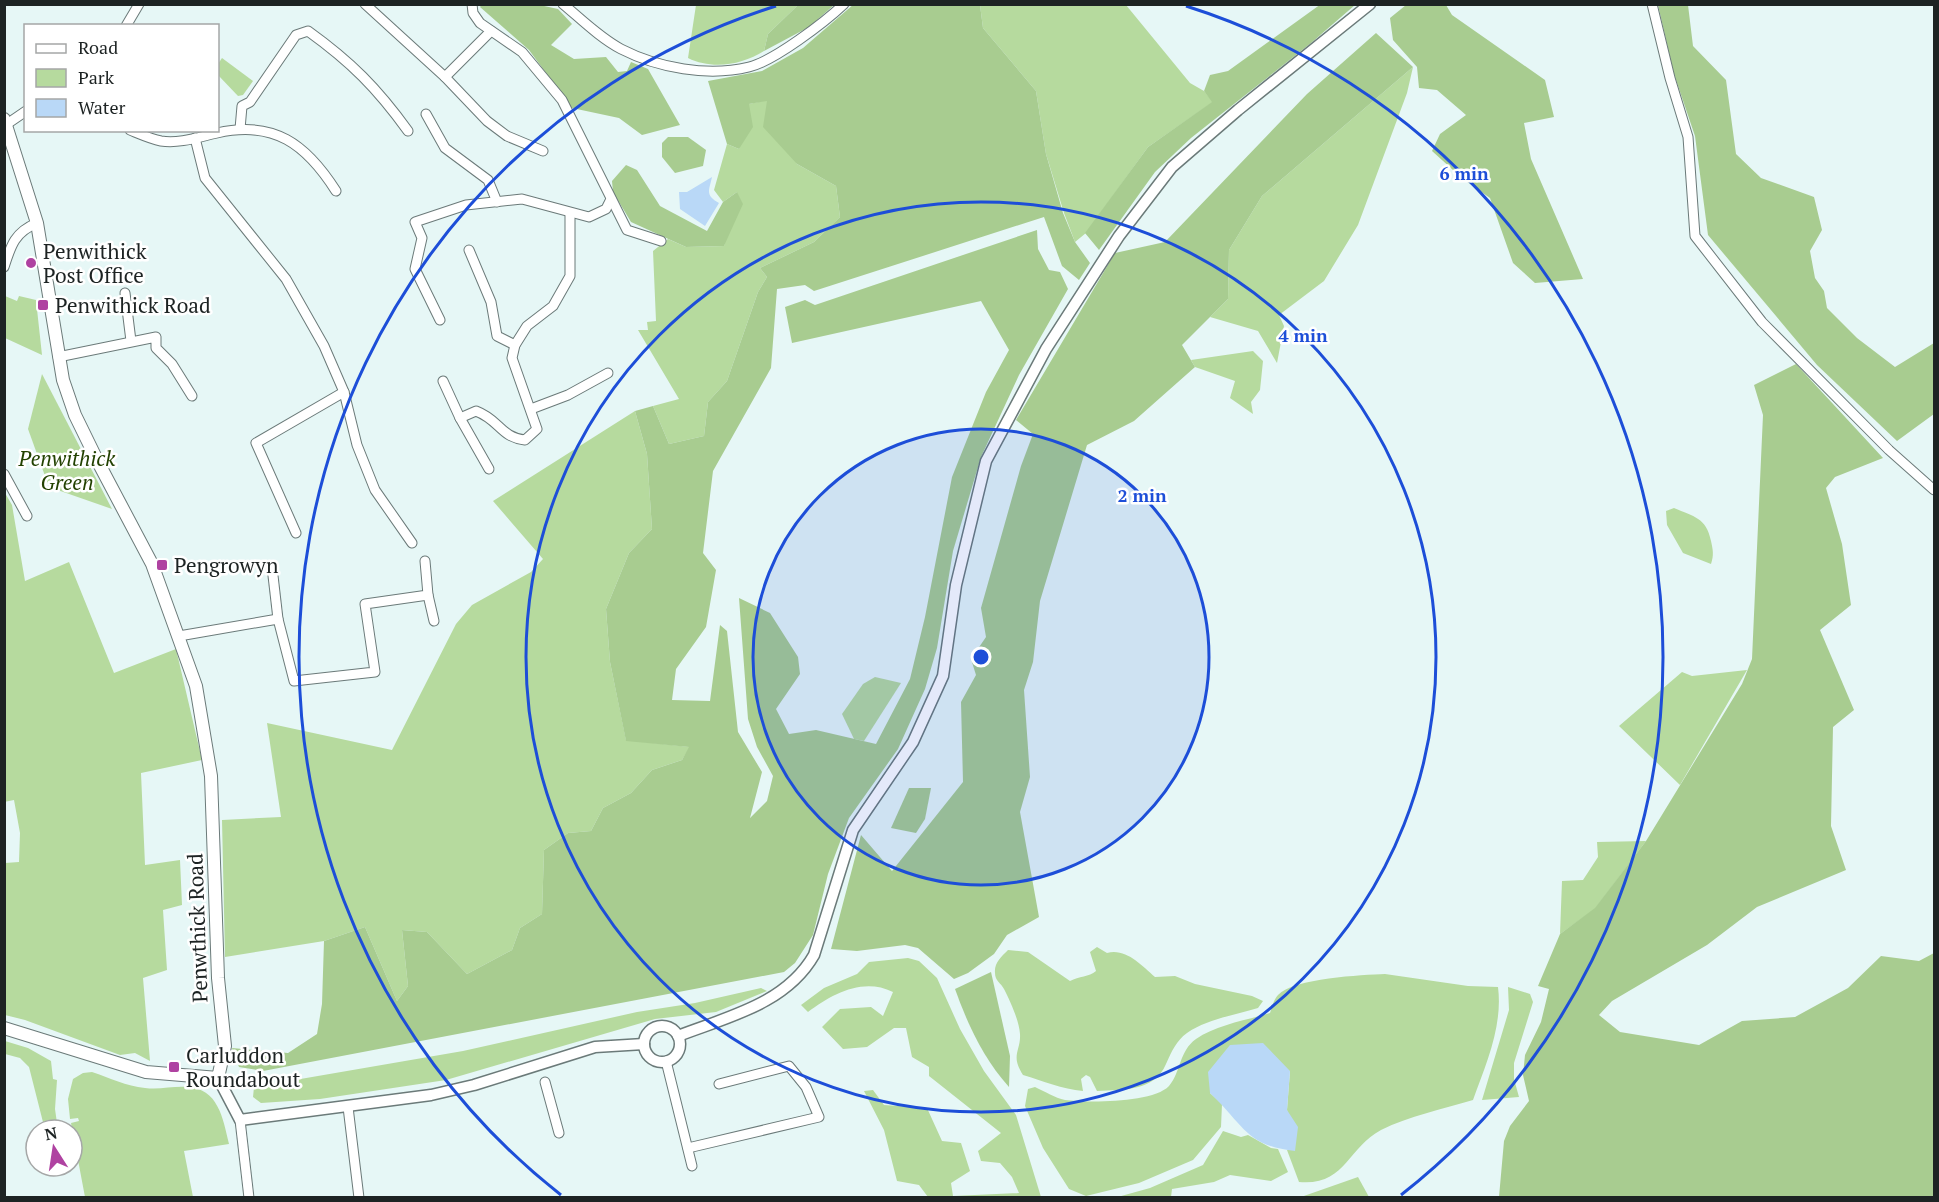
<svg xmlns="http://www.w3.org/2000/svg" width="1939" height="1202" font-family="'PT Serif',serif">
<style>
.green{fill:#b6da9e}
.forest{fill:#a8cc90}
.water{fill:#b9d8f7}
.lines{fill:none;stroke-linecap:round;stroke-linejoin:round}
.minor-casing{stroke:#6b7a79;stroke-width:11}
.tertiary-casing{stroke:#6b7a79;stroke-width:13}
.secondary-casing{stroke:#6b7a79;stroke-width:14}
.minor{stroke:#fff;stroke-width:9}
.tertiary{stroke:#fff;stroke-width:10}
.secondary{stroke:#fff;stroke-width:12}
.ring{fill:none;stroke:#1d4ed8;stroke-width:3}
.poi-dot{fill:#af42a1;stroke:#fff;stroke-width:2}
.labels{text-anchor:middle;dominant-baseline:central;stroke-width:5;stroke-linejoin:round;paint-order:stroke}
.poi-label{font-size:21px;fill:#1d2323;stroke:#fff;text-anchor:start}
.park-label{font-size:21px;font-style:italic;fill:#224101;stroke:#fff}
.street-label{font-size:21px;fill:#1d2323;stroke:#fff}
.centre{fill:#1d4ed8;stroke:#fff;stroke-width:3}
.ring-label{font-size:18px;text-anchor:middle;font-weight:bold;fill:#1d4ed8;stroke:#fff;stroke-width:5;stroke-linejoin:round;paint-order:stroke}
</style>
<rect width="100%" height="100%" fill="#e6f7f6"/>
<!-- green -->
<g class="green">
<path d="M 696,5 L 798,5 L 768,34 L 764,51 C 742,65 712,70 688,58 Z"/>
<polygon points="980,5 1126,5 1190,83 1204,91 1213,102 1148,147 1086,233 1075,242 1064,213 1046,154 1036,91 983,28"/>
<polygon points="222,58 253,81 243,95 238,96 218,75 218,64"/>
<polygon points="1413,67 1407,93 1358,225 1324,281 1279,315 1284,326 1277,363 1258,331 1210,317 1228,299 1229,250 1262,196"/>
<polygon points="767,100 797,164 836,186 840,217 814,242 760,268 767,277 758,292 727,381 708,402 704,436 669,444 653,406 679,399 638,330 648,330 647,322 656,321 653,251 668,239 686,247 724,246 737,192 723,202 714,190 727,144 739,149 749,104"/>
<polygon points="5,296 17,301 19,296 36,300 42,355 5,338"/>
<polygon points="1253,351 1263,361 1260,390 1251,402 1253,414 1230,398 1235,381 1195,367 1191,360"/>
<polygon points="42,374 112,509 49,487 28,429"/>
<polygon points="635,411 647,454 652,529 629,553 606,609 610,662 626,740 690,747 682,760 652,770 631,793 603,808 591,831 568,833 544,850 542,914 520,928 512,950 467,974 427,932 402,930 408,986 397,1001 365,927 324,941 225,957 222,820 281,817 267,723 392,750 456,624 472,605 531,572 543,559 493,501"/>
<polygon points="5,493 12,505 25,581 69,562 114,673 176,649 202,760 141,773 145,865 180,860 182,905 163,910 167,970 143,978 150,1061 135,1053 120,1055 25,1020 5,1015 5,863 19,862 20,833 14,800 4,802"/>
<path d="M 1674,508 C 1694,517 1706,517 1711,541 C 1713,550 1714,555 1711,564 L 1683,553 L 1667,525 L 1666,511 Z"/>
<polygon points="1747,670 1680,785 1619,726 1682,672 1692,676"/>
<polygon points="875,677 901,683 864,741 854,739 842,714 863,684"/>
<polygon points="1646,841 1595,909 1560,934 1562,881 1583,880 1598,857 1597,842"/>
<path d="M 1097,947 L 1107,953 C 1126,948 1141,965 1155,977 L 1175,976 L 1195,984 L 1252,996 L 1263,1001 L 1258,1008 C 1235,1015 1207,1019 1187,1033 C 1176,1041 1172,1051 1166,1064 C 1154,1092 1124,1089 1097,1091 L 1090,1077 L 1086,1075 L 1081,1079 L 1083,1091 C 1062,1089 1043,1081 1023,1075 C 1010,1055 1021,1051 1020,1034 C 1019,1020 1010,1001 1004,989 C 1001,983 995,981 995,973 C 994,963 1001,957 1008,950 L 1028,952 L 1070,981 C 1079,976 1089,977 1096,971 L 1090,952 Z"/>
<path d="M 908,958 L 919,961 L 937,978 L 960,1029 L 984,1071 L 1016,1115 L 1041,1197 L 928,1197 L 919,1185 L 897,1181 L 884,1130 L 864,1091 L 873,1090 L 884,1105 L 927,1108 L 942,1141 L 961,1143 L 970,1171 L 951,1183 L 953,1196 L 1019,1193 L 1012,1177 L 1000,1163 L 981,1161 L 978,1151 L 1001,1133 L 929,1076 L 929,1067 L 912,1057 L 906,1028 L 894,1028 L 867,1047 L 843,1049 L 822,1027 L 840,1009 L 871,1007 L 883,1016 L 893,992 C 863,977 832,994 808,1012 L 801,1005 L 824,988 L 857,974 L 869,962 Z"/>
<path d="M 1385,974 L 1468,986 L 1498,987 C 1503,1026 1486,1064 1473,1100 C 1443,1109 1409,1116 1381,1130 C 1347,1148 1346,1186 1299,1182 L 1287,1150 L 1295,1150 L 1287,1110 L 1290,1071 L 1210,1093 L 1222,1104 L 1221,1127 L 1193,1160 L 1139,1183 L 1086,1196 L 1069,1189 L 1043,1148 L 1025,1106 L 1028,1089 L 1035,1087 C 1044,1091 1055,1098 1065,1100 C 1087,1103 1153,1103 1169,1086 C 1181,1072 1179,1051 1196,1039 C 1216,1025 1247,1020 1270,1013 C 1272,1007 1274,999 1278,995 C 1294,978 1362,975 1385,974 Z"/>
<polygon points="1508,987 1530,994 1533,1002 1514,1063 1514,1079 1519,1097 1482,1100 1509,1010"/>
<polygon points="761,988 767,991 716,1012 655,1019 446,1080 320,1099 261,1103 253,1097 254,1087 463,1051 637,1012 695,1003"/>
<polygon points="5,1041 28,1048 51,1061 53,1079 57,1080 55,1109 58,1130 45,1130 29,1067 20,1058 5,1054"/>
<path d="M 92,1072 C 110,1078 126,1086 145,1088 C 159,1090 173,1086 187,1087 C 218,1088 223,1118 229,1144 L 184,1151 L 193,1197 L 85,1197 L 71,1123 L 79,1121 L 78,1118 L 70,1119 L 68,1099 L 73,1079 L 83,1073 Z"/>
<polygon points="1223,1131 1241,1137 1248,1135 1271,1148 1278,1149 1288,1172 1271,1181 1230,1175 1214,1182 1172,1189 1171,1197 1114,1198 1150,1188 1203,1165"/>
<polygon points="1358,1177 1369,1197 1301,1197"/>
</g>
<!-- forest -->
<g class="forest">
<polygon points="482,4 535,4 558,9 572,24 551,45 574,59 606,57 618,72 627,71 631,62 648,69 680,125 642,135 619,118 572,108 529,50 480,7"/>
<polygon points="854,4 980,5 983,28 1036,91 1046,154 1063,213 1075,242 1090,263 1079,280 1062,266 1044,217 814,291 805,285 777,289 771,368 713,471 703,553 716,570 706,627 676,669 672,700 710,701 720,625 727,631 738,732 762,772 750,818 767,801 773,776 757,747 748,719 739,598 770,613 798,657 800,674 776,709 789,734 816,730 876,744 910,679 925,617 952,477 986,392 1009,350 981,301 792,343 785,307 805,300 815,305 1037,230 1038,249 1049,270 1060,272 1068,289 1019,375 981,457 953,551 937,648 925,689 898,749 849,818 828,874 813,935 795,963 784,972 263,1071 239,1067 232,1048 288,1053 317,1034 322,1004 324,941 365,927 397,1001 408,986 402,930 427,932 467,974 512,950 520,928 542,914 544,850 568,833 591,831 603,808 631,793 652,770 682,760 689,747 626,741 610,662 606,609 629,553 652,529 647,454 635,411 653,406 669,444 704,436 708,402 727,381 758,292 767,277 760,268 814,242 840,217 836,186 797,164 763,127 767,101 749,104 753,127 739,149 727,144 708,81 762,71 803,48"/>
<polygon points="1321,4 1355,5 1311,43 1191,138 1155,172 1099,250 1085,233 1148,147 1212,102 1204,91 1210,75 1228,71"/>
<polygon points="798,5 834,5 809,27 764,51 768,34"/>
<polygon points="1406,5 1446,5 1452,15 1545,80 1554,117 1524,123 1531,159 1583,279 1535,283 1513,263 1490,198 1463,179 1432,151 1440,134 1466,115 1437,90 1419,88 1417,67 1393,40 1390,18"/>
<polygon points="1658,5 1688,5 1693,46 1726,80 1736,154 1761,178 1814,197 1822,230 1810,251 1815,278 1824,291 1827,308 1857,338 1895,367 1934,343 1934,414 1897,441 1817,365 1708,235 1695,136 1674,74"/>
<polygon points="1376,33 1413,67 1262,196 1229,250 1228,299 1182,345 1195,367 1134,421 1087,445 1040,601 1033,662 1024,690 1030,777 1020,812 1039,917 1007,935 994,954 968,973 954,979 918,948 905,945 857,951 831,949 861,835 892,871 963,782 961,702 976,675 971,659 986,637 981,608 1021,466 1033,434 1016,420 1115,253 1165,242 1307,94"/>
<polygon points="668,137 688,137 706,150 703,166 675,173 662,157 662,143"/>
<polygon points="626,165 637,170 660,206 707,231 723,202 737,192 743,204 724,246 686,247 631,222 613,192 612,181"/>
<polygon points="1796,364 1883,458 1835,477 1826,488 1842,544 1851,605 1820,630 1854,710 1833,727 1831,826 1846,870 1757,907 1707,945 1612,1001 1599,1015 1620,1032 1699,1045 1742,1021 1795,1017 1848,988 1881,956 1919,961 1934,953 1934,1197 1499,1197 1504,1141 1510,1126 1529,1101 1523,1075 1525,1055 1541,1022 1549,989 1538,986 1560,934 1595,908 1646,841 1742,684 1752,659 1763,415 1754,385"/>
<polygon points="909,788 931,788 925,819 916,833 891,828"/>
<path d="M 991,972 L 1010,1056 L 1009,1087 C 983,1058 968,1025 955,989 Z"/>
</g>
<!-- water -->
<g class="water">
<path d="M 712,177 C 709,191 705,195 719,203 L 705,226 L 680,209 L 679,192 L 687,192 Z"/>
<path d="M 1263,1043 L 1290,1071 L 1287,1110 L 1298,1127 L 1295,1151 C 1246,1146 1243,1124 1210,1093 L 1208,1072 L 1230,1045 Z"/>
</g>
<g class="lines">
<!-- minor casing -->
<g class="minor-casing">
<g id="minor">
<polyline points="365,4 445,77 491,31"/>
<polyline points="472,4 473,13 480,23 522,52 562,100 627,230 661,241"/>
<path d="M 563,4 C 581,19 600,38 621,49 C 658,68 708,77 749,67 C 774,61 825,22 844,4"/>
<polyline points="1652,4 1670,78 1688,137 1695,236 1762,322 1889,450 1934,490"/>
<polyline points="126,26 139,4"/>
<polyline points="445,77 487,121 507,136 543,151"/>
<polyline points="426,114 445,148 488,180 497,202"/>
<polyline points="7,124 26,111"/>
<path d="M 240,129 L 242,106 L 250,102 L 296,35 L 308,31 C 351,62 377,88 408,131"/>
<path d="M 130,130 C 140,134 151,139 161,141 C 179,144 199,137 217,133 C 274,120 306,144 336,191"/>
<polyline points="195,138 205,178 286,279 324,346 344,392 357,445 375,490 412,543"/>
<polyline points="469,250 491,302 497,336 515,345"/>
<path d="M 4,267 C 11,245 15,232 37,223"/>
<polyline points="125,293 131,341"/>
<polyline points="440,320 415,269 422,238 415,222 466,205 522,199 589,217 606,209 611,199"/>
<polyline points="58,357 156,337 156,348 172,364 192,396"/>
<path d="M 443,381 L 460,418 L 476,411 C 500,420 500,437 525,440 L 537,429 L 512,358 L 515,345 L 527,326 L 553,306 L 570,276 L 570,213"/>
<polyline points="531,409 568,395 608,373"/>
<polyline points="460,418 489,469"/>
<polyline points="4,474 27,516"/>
<polyline points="296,533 256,443 344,392"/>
<polyline points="272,567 278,619"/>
<polyline points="428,595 434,621"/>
<polyline points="179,636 278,619 294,681 375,672 365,604 428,595 425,561"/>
<polyline points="666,1061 692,1166"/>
<polyline points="545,1082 559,1133"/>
<polyline points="348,1107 359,1198"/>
<polyline points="240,1120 249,1198"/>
<polyline points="688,1148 819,1117 806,1087 789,1066 719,1084"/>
</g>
</g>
<!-- tertiary casing -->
<g class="tertiary-casing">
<g id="tertiary">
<circle cx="662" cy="1044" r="18"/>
<path d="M 678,1036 C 727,1017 786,1004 814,955 L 853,830 L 913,742 L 943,676 L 956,585 L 986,461 L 1046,349 L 1119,236 L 1172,167 L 1238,110 L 1370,4"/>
<polyline points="218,1078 240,1120 431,1095 474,1085 595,1047 644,1044"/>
</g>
</g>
<!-- secondary casing -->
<g class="secondary-casing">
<polyline id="secondary" points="4,119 37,223 63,380 75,415 97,460 152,564 196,686 211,776 218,978 225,1046 218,1078 146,1072 4,1028"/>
</g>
<!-- minor -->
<use href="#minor" class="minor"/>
<!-- tertiary -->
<use href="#tertiary" class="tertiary"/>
<!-- secondary -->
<use href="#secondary" class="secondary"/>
</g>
<!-- distance rings -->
<circle cx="981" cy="657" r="228" fill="#1d4ed8" fill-opacity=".12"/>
<g class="ring">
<circle cx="981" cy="657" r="228"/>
<circle cx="981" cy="657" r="455"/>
<path d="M561 1195A683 683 0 0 1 776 6M1186 6A683 683 0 0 1 1401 1195"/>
</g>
<!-- markers -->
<g class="poi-dot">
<circle cx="31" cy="263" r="6"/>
<rect x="37" y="299" width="12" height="12" rx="3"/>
<rect x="156" y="559" width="12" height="12" rx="3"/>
<rect x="168" y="1061" width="12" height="12" rx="3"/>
</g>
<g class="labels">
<!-- poi labels -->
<g class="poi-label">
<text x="43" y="251">Penwithick<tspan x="43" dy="24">Post Office</tspan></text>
<text x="55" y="305">Penwithick Road</text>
<text x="174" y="565">Pengrowyn</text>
<text x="186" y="1055">Carluddon<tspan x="186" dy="24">Roundabout</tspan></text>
</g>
<!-- park labels -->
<g class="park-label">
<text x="67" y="458">Penwithick<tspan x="67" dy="24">Green</tspan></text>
</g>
<!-- street labels -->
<g class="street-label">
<text transform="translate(197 928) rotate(-92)">Penwthick Road</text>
</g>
</g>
<circle cx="981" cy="657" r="9" class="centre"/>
<g class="ring-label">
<text x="1464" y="180">6 min</text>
<text x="1303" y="342">4 min</text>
<text x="1142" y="502">2 min</text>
</g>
<!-- border -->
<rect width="1939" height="1202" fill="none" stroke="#1d2323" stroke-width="12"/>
<!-- legend -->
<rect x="24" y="24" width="195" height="108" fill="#ffffff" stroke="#a5a7a7" stroke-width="1.5"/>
<rect x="36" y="44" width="30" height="9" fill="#ffffff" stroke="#a5a7a7" stroke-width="1.5"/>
<text x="78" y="54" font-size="18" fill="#1d2323">Road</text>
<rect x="36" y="69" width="30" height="18" fill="#b6da9e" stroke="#a5a7a7" stroke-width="1.5"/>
<text x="78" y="84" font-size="18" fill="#1d2323">Park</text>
<rect x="36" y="99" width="30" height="18" fill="#b9d8f7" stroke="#a5a7a7" stroke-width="1.5"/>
<text x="78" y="114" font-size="18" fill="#1d2323">Water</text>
<!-- north arrow -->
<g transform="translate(54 1148) rotate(348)"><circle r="28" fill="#ffffff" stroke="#a5a7a7" stroke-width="1.5"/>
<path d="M0-4.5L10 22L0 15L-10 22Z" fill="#af42a1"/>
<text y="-9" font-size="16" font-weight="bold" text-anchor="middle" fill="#1d2323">N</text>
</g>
</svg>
